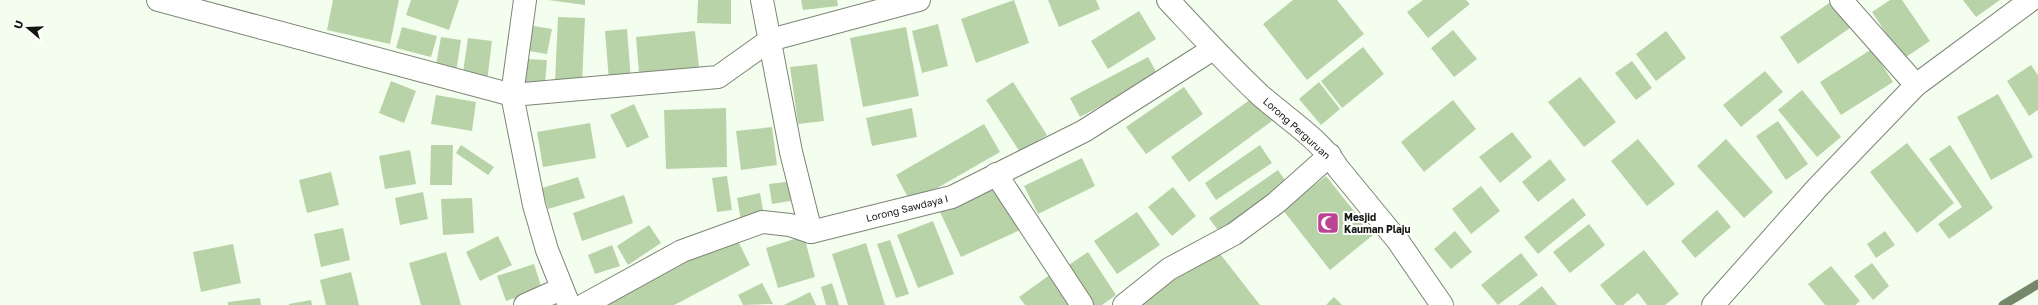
<svg xmlns="http://www.w3.org/2000/svg" width="2038" height="305" font-family="'Golos Text',sans-serif">
<style>
.lines{fill:none;stroke-linecap:round;stroke-linejoin:round}
.stream{stroke:#76886a;stroke-width:9}
.building{fill:#b9d3a9}
.minor-casing{stroke:#7c8576;stroke-width:24}
.minor{stroke:#fff;stroke-width:22}
.labels{text-anchor:middle;dominant-baseline:central;stroke-width:4;stroke-linejoin:round;paint-order:stroke}
.street-label{font-size:10px;fill:#131611;stroke:#fff}
.poi-label{font-size:10px;font-weight:bold;fill:#131611;stroke:#fff;text-anchor:start}
</style>
<rect width="100%" height="100%" fill="#f4feee"/>
<g class="lines">
<!-- stream -->
<polyline class="stream" points="2003,305 2038,284"/>
</g>
<!-- building -->
<g class="building">
<polygon points="333,0 399,0 390,44 327,30"/>
<polygon points="411,0 459,0 449,30 406,15"/>
<polygon points="548,0 585,0 585,5"/>
<polygon points="698,0 731,0 731,24 697,23"/>
<polygon points="801,0 837,0 838,6 803,10"/>
<polygon points="1014,0 1029,43 976,63 961,19"/>
<polygon points="1048,0 1096,0 1100,9 1059,27"/>
<polygon points="1293,0 1337,0 1364,34 1307,80 1263,24"/>
<polygon points="1423,0 1466,0 1470,4 1428,38 1407,12"/>
<polygon points="1890,0 1902,0 1930,41 1903,59 1872,12"/>
<polygon points="1963,0 2000,0 1976,17"/>
<polygon points="1832,1 1850,28 1798,64 1780,37"/>
<polygon points="1139,11 1156,39 1108,69 1091,41"/>
<polygon points="558,17 585,18 582,83 555,82"/>
<polygon points="938,24 948,66 922,73 912,31"/>
<polygon points="528,25 552,29 547,54 523,50"/>
<polygon points="402,27 437,36 431,57 396,48"/>
<polygon points="906,27 919,96 863,107 850,38"/>
<polygon points="627,29 631,80 609,81 605,31"/>
<polygon points="1453,30 1477,59 1454,77 1431,48"/>
<polygon points="695,31 699,67 639,73 636,37"/>
<polygon points="1666,31 1686,58 1656,81 1636,54"/>
<polygon points="441,37 461,40 456,73 435,70"/>
<polygon points="468,38 492,41 487,82 462,79"/>
<polygon points="1363,47 1384,74 1342,108 1321,81"/>
<polygon points="1872,49 1893,82 1841,115 1820,82"/>
<polygon points="1148,57 1158,75 1080,117 1070,98"/>
<polygon points="525,59 547,60 545,84 524,83"/>
<polygon points="1632,61 1652,88 1636,100 1615,73"/>
<polygon points="817,64 824,121 798,124 790,67"/>
<polygon points="2031,65 2038,75 2038,110 2029,116 2007,81"/>
<polygon points="1765,71 1783,92 1741,127 1723,105"/>
<polygon points="1580,77 1616,122 1584,147 1548,102"/>
<polygon points="391,81 416,91 404,123 379,113"/>
<polygon points="1013,82 1047,135 1020,152 986,100"/>
<polygon points="1319,82 1340,109 1321,125 1299,99"/>
<polygon points="1184,87 1203,114 1146,154 1126,127"/>
<polygon points="1802,90 1841,137 1817,157 1778,110"/>
<polygon points="1998,94 2033,157 1991,180 1957,117"/>
<polygon points="436,95 476,102 472,131 431,124"/>
<polygon points="1255,96 1272,121 1189,182 1171,157"/>
<polygon points="1453,100 1476,129 1424,172 1401,142"/>
<polygon points="634,104 649,137 627,148 610,115"/>
<polygon points="726,108 727,167 666,169 664,110"/>
<polygon points="912,108 917,137 872,146 866,118"/>
<polygon points="1778,121 1808,164 1786,180 1756,136"/>
<polygon points="590,123 596,158 543,167 537,132"/>
<polygon points="984,124 1000,152 911,203 896,175"/>
<polygon points="772,127 777,165 741,170 736,131"/>
<polygon points="1512,132 1532,157 1500,183 1479,157"/>
<polygon points="1638,139 1675,184 1647,206 1611,161"/>
<polygon points="1726,139 1773,192 1744,218 1697,166"/>
<polygon points="1907,143 1954,203 1917,233 1870,172"/>
<polygon points="431,145 453,145 452,185 430,185"/>
<polygon points="461,145 494,167 488,175 456,153"/>
<polygon points="1260,145 1272,163 1216,200 1205,183"/>
<polygon points="1950,145 1993,208 1949,239 1938,224 1962,207 1929,159"/>
<polygon points="410,150 416,184 385,189 379,156"/>
<polygon points="1082,158 1095,186 1038,214 1024,186"/>
<polygon points="1550,159 1566,180 1538,202 1522,182"/>
<polygon points="1278,170 1291,189 1222,236 1209,218"/>
<polygon points="331,172 339,205 307,213 299,180"/>
<polygon points="727,176 732,210 717,212 712,178"/>
<polygon points="1326,176 1373,235 1330,270 1283,210"/>
<polygon points="578,177 585,198 548,209 542,188"/>
<polygon points="793,181 796,200 772,204 769,184"/>
<polygon points="1000,184 1020,230 961,257 940,212"/>
<polygon points="1481,186 1500,211 1471,234 1452,209"/>
<polygon points="1173,187 1196,216 1172,236 1148,207"/>
<polygon points="423,192 428,219 400,225 395,198"/>
<polygon points="760,193 764,215 741,220 737,198"/>
<polygon points="624,195 633,223 582,241 573,213"/>
<polygon points="472,198 474,233 443,235 441,199"/>
<polygon points="1573,198 1586,215 1538,254 1524,237"/>
<polygon points="1717,210 1731,227 1695,258 1681,241"/>
<polygon points="1137,212 1160,245 1117,274 1094,241"/>
<polygon points="933,221 954,274 918,288 897,235"/>
<polygon points="1589,224 1605,245 1570,273 1553,252"/>
<polygon points="649,225 661,243 628,265 617,246"/>
<polygon points="343,228 350,260 321,267 314,234"/>
<polygon points="1455,231 1472,252 1451,269 1434,249"/>
<polygon points="1885,231 1895,245 1876,258 1867,244"/>
<polygon points="735,235 750,265 682,301 674,305 603,305"/>
<polygon points="498,236 512,265 480,281 466,252"/>
<polygon points="804,236 815,277 778,288 766,248"/>
<polygon points="890,240 909,294 896,298 877,244"/>
<polygon points="866,243 885,305 848,305 832,254"/>
<polygon points="233,244 241,283 201,292 193,252"/>
<polygon points="612,245 620,266 595,274 588,255"/>
<polygon points="1214,246 1260,305 1139,305"/>
<polygon points="1644,250 1679,294 1665,305 1647,305 1638,293 1623,305 1616,305 1600,285"/>
<polygon points="446,252 461,305 421,305 409,263"/>
<polygon points="1088,252 1116,295 1102,305 1087,305 1063,269"/>
<polygon points="1521,253 1538,275 1498,305 1481,285"/>
<polygon points="1872,263 1889,286 1873,300 1854,276"/>
<polygon points="534,264 542,289 506,301 497,276"/>
<polygon points="1831,266 1860,301 1855,305 1825,305 1808,284"/>
<polygon points="351,272 359,305 326,305 320,280"/>
<polygon points="1051,274 1074,305 1025,305 1019,297"/>
<polygon points="762,283 773,304 743,305 738,295"/>
<polygon points="832,283 839,305 826,305 821,287"/>
<polygon points="1542,286 1557,305 1518,305"/>
<polygon points="810,292 816,305 784,305"/>
<polygon points="1334,297 1342,305 1326,305"/>
<polygon points="260,298 261,305 228,305 228,302"/>
<polygon points="311,300 312,305 289,305 289,304"/>
</g>
<g class="lines">
<!-- minor casing -->
<g class="minor-casing">
<g id="minor">
<polyline points="158,0 512,95 718,77 770,40 919,0"/>
<polyline points="525,0 512,95 534,205 547,250 569,305"/>
<polyline points="762,0 791,152 811,232"/>
<path d="M 1168,0 C 1198,32 1228,65 1260,95 C 1286,118 1320,139 1338,168 L 1398,241 L 1442,305"/>
<polyline points="1841,0 1916,85"/>
<polyline points="996,174 1082,305"/>
<polyline points="525,305 561,289"/>
<polyline points="584,305 682,251 762,222 790,225 811,232 952,197 1084,131 1213,49"/>
<polyline points="1124,305 1169,269 1234,234 1276,203 1330,155"/>
<polyline points="1713,305 1817,188 1916,85 2031,0"/>
</g>
</g>
<!-- minor -->
<use href="#minor" class="minor"/>
</g>
<!-- icons -->
<defs>
<g id="mosque-square" transform="scale(1.15)"><rect x="-9" y="-9" width="18" height="18" rx="4" fill="#bd4394" stroke="#fff"/><path d="M3.5-4.9A6 6 0 1 0 3.5 4.9A5 5 0 1 1 3.5-4.9Z" fill="#fff"/></g>
</defs>
<g fill-rule="evenodd">
<use href="#mosque-square" x="1328" y="223"/>
</g>
<g class="labels">
<!-- street labels -->
<g class="street-label">
<text transform="translate(1297 128) rotate(42)">Lorong Perguruan</text>
<text transform="translate(907 208) rotate(-14)">Lorong Sawdaya I</text>
</g>
<!-- poi labels -->
<g class="poi-label">
<text x="1344" y="217">Mesjid<tspan x="1344" dy="12">Kauman Plaju</tspan></text>
</g>
</g>
<!-- north arrow -->
<g transform="translate(28 28) rotate(289)" stroke="#ffffff" stroke-width="3" paint-order="stroke">
<path d="M0-3L7 15L0 10L-7 15Z" fill="#131611"/>
<text y="-6" font-size="11" font-weight="bold" text-anchor="middle" fill="#131611">U</text>
</g>
</svg>
